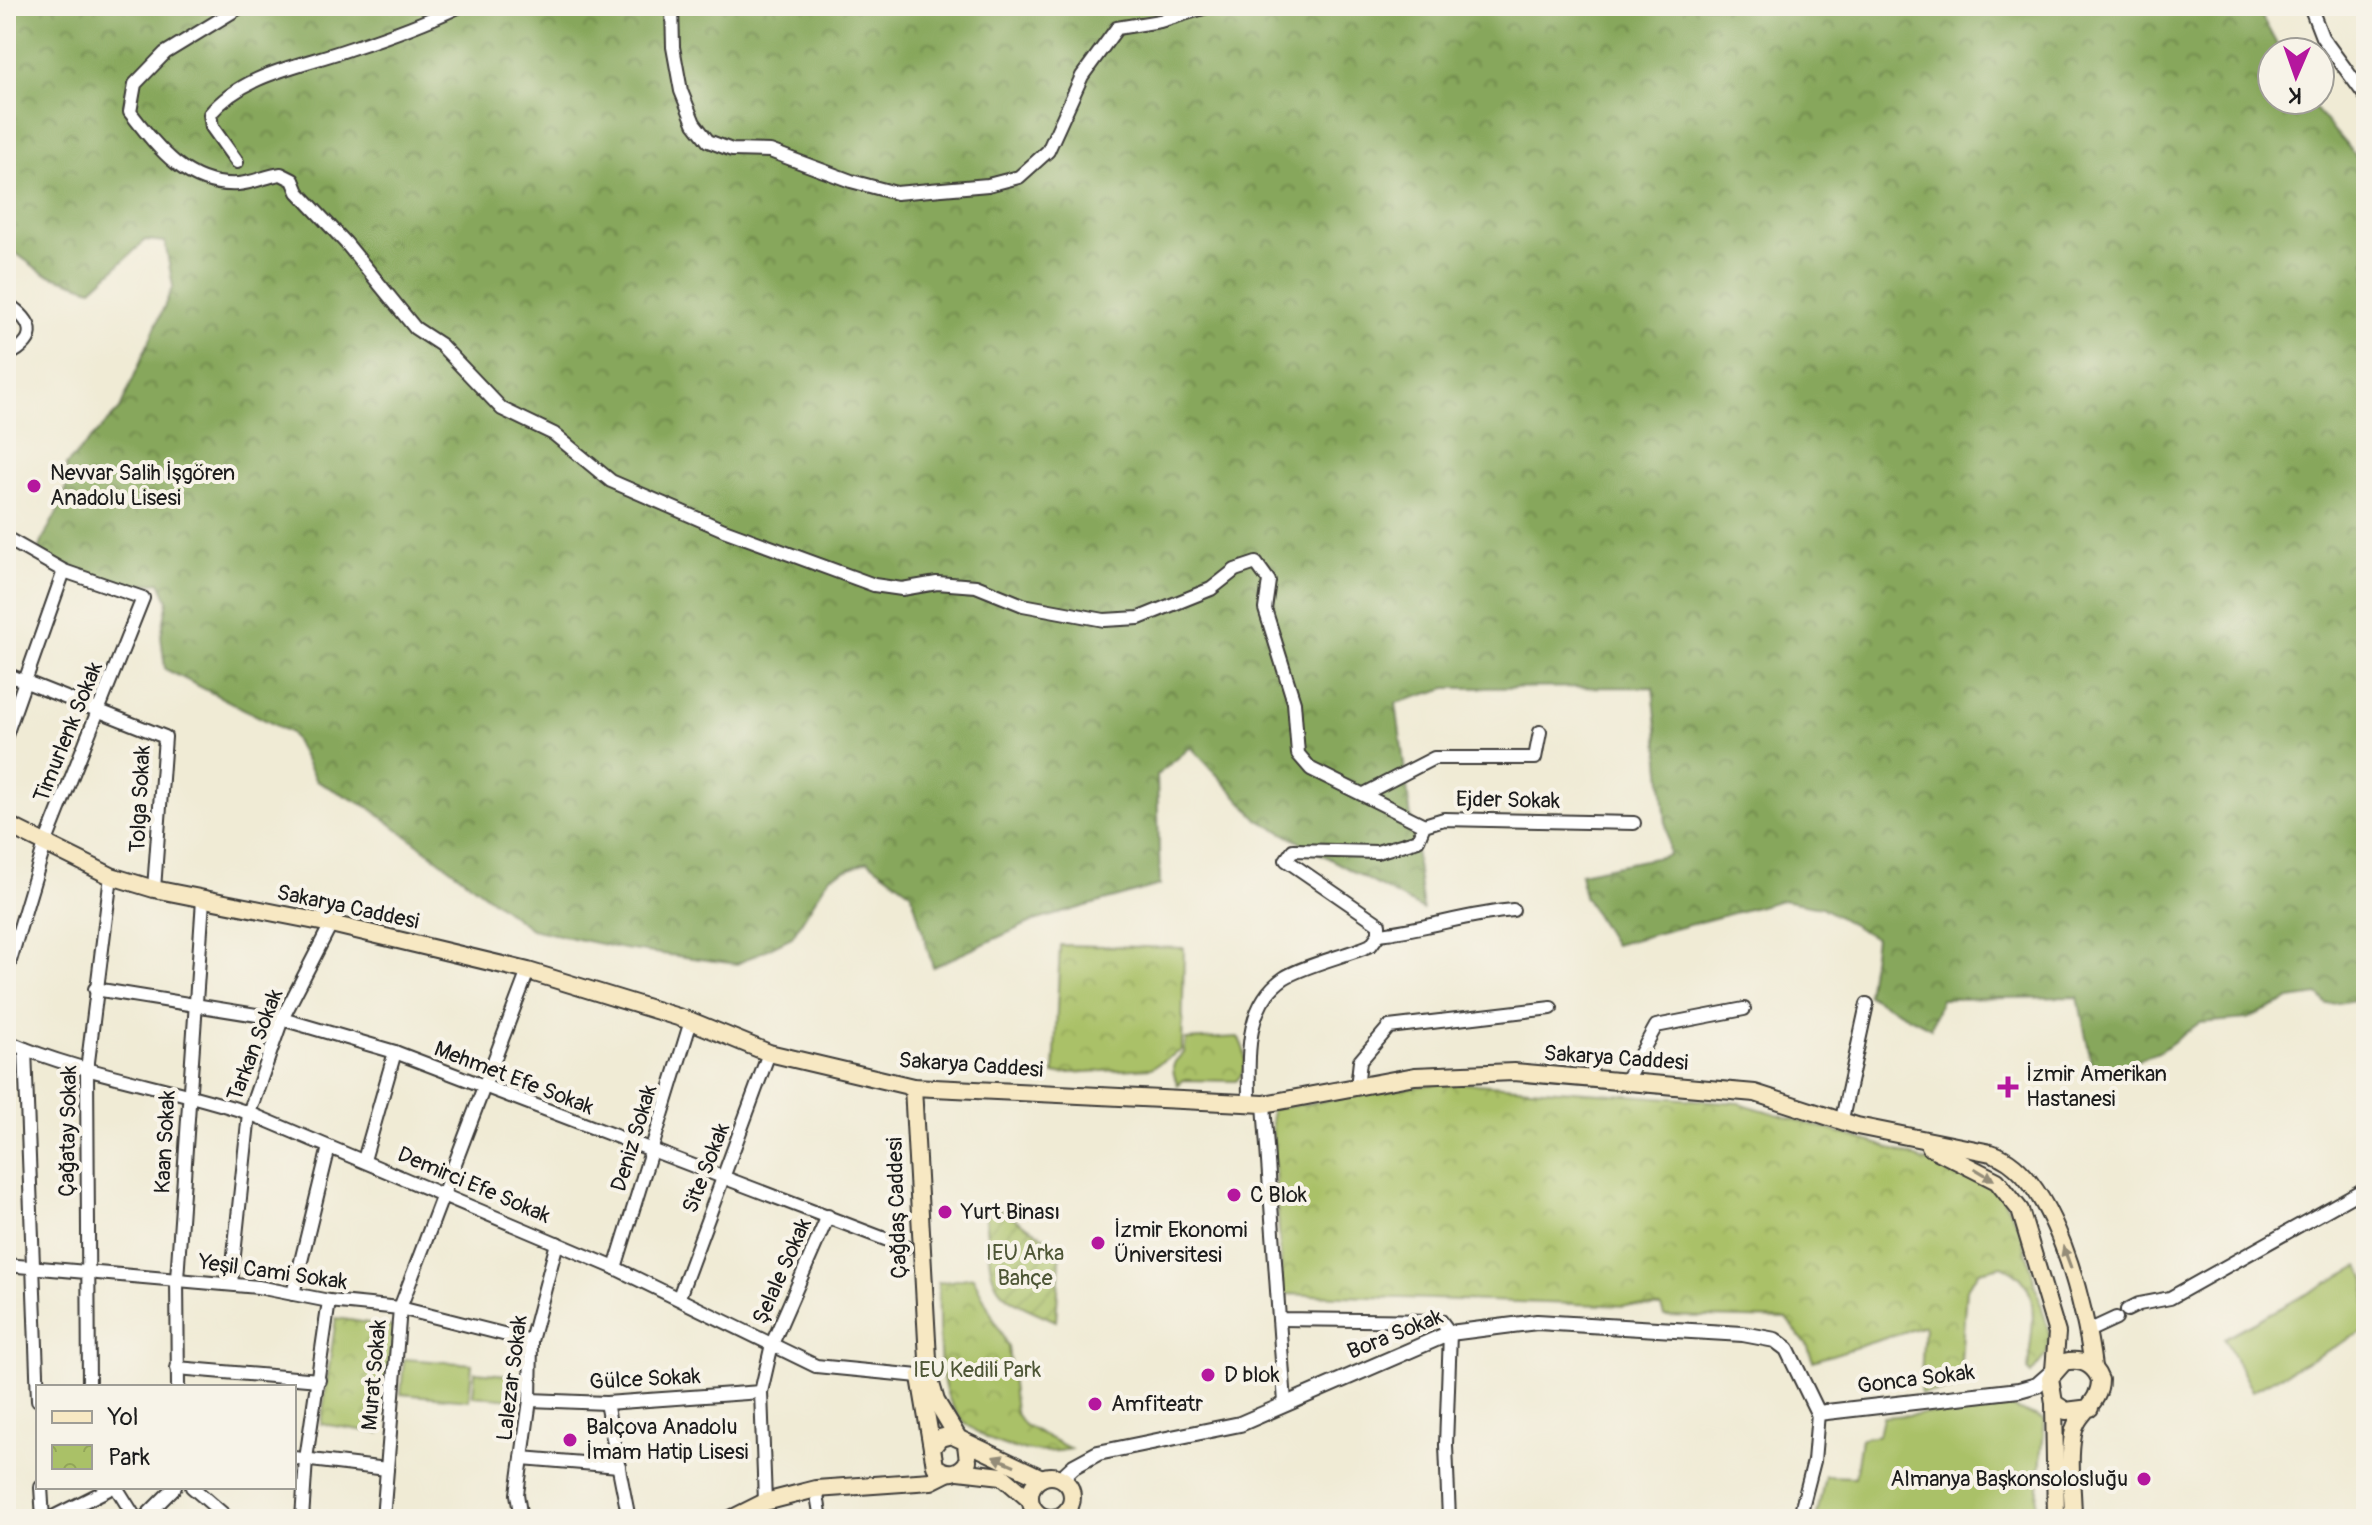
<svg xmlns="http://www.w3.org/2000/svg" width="2372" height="1525" font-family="Pangolin,sans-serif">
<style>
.forest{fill:url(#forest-crowns);stroke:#52623c;stroke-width:2}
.park{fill:url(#park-crowns);stroke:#636e42;stroke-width:2}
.garden{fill:url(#garden-furrows);stroke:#636e42;stroke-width:2}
.pitch{fill:#aac167;stroke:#636e42;stroke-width:2}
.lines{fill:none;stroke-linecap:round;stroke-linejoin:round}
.minor-casing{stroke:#3c3b38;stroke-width:16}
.tertiary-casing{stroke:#3c3b38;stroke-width:18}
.secondary-casing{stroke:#3c3b38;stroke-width:20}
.minor{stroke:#fff;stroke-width:12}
.tertiary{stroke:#fff;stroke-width:14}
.secondary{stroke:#f7e8c3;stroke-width:16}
.oneway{fill:#948c78}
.poi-dot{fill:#b5179e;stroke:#f7f3e8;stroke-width:3}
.labels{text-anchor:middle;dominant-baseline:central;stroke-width:8;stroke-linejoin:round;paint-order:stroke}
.poi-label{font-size:22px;fill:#1c1c1c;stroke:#f7f3e8;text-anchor:start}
.street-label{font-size:22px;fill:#1c1c1c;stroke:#f7f3e8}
.park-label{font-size:22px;fill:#4e5636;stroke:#f7f3e8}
</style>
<defs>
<pattern id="forest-crowns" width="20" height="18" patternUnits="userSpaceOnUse" patternTransform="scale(2)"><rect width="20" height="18" fill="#87a75c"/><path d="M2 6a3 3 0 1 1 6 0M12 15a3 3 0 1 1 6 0" fill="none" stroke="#6e874b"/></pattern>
<pattern id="park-crowns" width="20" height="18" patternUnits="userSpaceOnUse" patternTransform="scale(2)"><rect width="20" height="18" fill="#aac167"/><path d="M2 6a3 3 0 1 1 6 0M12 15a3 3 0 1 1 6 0" fill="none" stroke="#92a559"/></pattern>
<pattern id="garden-furrows" width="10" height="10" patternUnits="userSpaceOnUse" patternTransform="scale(2)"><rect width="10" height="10" fill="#aac167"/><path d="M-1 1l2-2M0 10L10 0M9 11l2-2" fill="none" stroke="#92a559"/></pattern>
</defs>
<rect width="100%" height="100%" fill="#f7f3e8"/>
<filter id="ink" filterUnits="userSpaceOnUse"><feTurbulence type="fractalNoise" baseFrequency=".0125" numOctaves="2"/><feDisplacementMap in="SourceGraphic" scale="16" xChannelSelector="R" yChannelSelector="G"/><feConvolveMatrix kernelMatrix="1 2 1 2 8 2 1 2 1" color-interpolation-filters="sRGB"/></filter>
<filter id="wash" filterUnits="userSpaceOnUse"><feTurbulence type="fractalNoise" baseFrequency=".006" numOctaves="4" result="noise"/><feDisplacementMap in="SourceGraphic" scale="32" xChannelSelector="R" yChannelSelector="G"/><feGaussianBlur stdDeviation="1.8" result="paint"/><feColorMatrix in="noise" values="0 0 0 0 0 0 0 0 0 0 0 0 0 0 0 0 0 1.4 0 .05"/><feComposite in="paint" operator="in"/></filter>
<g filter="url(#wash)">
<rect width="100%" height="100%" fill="#f0ebd5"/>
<!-- forest -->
<path class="forest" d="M 6,6 L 2256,6 L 2281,52 L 2272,52 L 2272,100 L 2308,100 L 2366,168 L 2366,998 L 2327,1005 L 2318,995 L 2290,999 L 2247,1019 L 2199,1023 L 2161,1051 L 2094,1077 L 2078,997 L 1941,999 L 1931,1028 L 1867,995 L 1875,938 L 1821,907 L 1782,900 L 1614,945 L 1584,896 L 1580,873 L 1669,855 L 1653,687 L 1447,688 L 1396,703 L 1423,910 L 1259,820 L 1191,747 L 1157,775 L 1160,885 L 1034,921 L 933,967 L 911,892 L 868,861 L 830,876 L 792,937 L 737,964 L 624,949 L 531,929 L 370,808 L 316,781 L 291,733 L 165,669 L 161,636 L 168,600 L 160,582 L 123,587 L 37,557 C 46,519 73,505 66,465 L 120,409 L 173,286 L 165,242 L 146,240 L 92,289 L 43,273 L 6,246 Z"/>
<!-- park -->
<g class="park">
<polygon points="1060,945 1184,948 1182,1050 1151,1068 1054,1074"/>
<path d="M 1238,1037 C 1247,1052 1249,1069 1236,1081 L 1182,1080 L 1178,1085 C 1171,1070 1170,1063 1184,1053 L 1186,1040 Z"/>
<path d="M 1447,1082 L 1739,1103 L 1878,1144 L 1980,1181 L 2001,1195 L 2020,1229 L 2050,1336 L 2047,1353 L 2031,1374 L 2028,1371 C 2030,1331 2047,1283 2002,1266 L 1979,1271 L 1966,1289 L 1959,1389 L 1920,1394 L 1924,1326 L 1813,1361 L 1807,1345 L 1786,1319 L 1664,1316 L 1661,1307 L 1283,1294 L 1271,1109 Z"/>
<path d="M 973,1277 L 1008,1347 L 1015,1412 L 1024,1425 L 1071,1449 C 1024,1459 958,1441 945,1387 C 937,1355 940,1316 938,1283 Z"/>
<polygon points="336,1318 395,1327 380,1433 321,1424"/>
</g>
<!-- garden -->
<path class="garden" d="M 996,1207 L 1061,1247 L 1056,1321 C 985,1291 993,1291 985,1216 Z"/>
<!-- pitch -->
<g class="pitch">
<polygon points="2359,1266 2366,1279 2366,1330 2252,1391 2224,1338"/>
<polygon points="404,1359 472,1364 469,1400 401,1394"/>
<polygon points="475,1372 518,1376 516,1399 473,1396"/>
<polygon points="2012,1407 2045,1420 2035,1519 1816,1519 1825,1476 1855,1477 1861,1438 1879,1435 1883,1417"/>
</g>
</g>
<g filter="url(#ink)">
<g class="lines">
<!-- minor casing -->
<g class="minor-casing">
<g id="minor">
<path d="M 242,6 L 165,53 L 135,84 L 130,112 C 158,148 187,187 238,184 C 253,183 266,176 281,174 L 293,180 L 298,192 L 346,243 L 415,328 L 441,345 L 502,409 L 554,434 L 611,481 L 724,530 L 874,585 L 902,589 L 937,583 L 976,586 L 1023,605 L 1104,620 L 1139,618 L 1211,589 L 1235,570 L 1256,563 L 1269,581 L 1265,609 L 1294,702 L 1298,754 L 1311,769 L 1424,825"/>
<polyline points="672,6 673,47 681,91 694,123 708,141 732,150 770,151 851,181 896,193 988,185 1019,177 1048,151 1082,76 1117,28 1160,21 1210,6"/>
<polyline points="2310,6 2322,37 2366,97"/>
<polyline points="6,8 8,6"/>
<path d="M 237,162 L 212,127 L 210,114 C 244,73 301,66 349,49 C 386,37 425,23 460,6"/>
<path d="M 6,303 C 33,321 42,339 6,356"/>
<polyline points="6,538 64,571 143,598 45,844 6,974"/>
<polyline points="6,674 165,737 154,889"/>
<polyline points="6,735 64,571"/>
<polyline points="1366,793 1434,758 1535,758 1540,732"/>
<path d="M 1379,934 C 1425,929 1467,914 1513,910"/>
<polyline points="95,989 282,1019 395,1052 906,1247"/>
<path d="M 6,1041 C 83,1075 169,1086 249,1113 L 615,1268 L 816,1366 L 929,1377"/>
<polyline points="25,1049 38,1400"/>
<polyline points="1625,1082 1656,1026 1744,1009"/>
<polyline points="1357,1087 1360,1061 1389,1027 1551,1008"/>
<path d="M 1249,1103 C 1249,1060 1243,1006 1284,978 C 1302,966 1348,955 1371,945 L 1379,934 L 1379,924 L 1286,860 L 1293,850 L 1377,852 L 1418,840 L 1424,825 L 1444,819 L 1634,823"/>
<polyline points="1264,1104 1279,1319 1441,1321 1450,1333 1446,1445 1449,1519"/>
<polyline points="1842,1119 1867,1004"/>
<polyline points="364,1160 395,1052"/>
<polyline points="6,1265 258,1287 329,1301 400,1308 531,1341"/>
<polyline points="615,1268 691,1021"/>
<polyline points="231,1283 249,1113 282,1019 331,924"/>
<polyline points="293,1294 329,1147"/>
<polyline points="679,1297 769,1053"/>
<polyline points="2127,1310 2139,1304 2170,1298 2366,1188"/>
<polyline points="1279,1319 1285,1403"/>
<polyline points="2088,1331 2116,1318"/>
<polyline points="177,1368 319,1380"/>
<polyline points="89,1387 87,1070 111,876"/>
<polyline points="178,1387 177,1279 203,900"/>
<polyline points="530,1400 606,1403 761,1392"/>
<polyline points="606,1403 629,1519"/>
<polyline points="294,1458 387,1469"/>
<polyline points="522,1458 619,1466"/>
<polyline points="41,1487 43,1519"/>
<polyline points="116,1487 136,1519"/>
<polyline points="192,1487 229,1519"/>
<polyline points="816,1489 821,1519"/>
<polyline points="765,1502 761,1392 772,1344 828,1216"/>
<polyline points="49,1519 113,1487"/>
<polyline points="143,1519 175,1487"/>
<polyline points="302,1519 306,1459 329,1301"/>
<polyline points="383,1519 400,1308 528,971"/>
<polyline points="521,1519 517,1494 530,1400 531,1341 557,1243"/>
<polyline points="1799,1519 1814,1461 1818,1413"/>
</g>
</g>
<!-- tertiary casing -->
<g class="tertiary-casing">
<polyline id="tertiary" points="1061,1478 1074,1466 1098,1453 1240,1424 1450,1333 1537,1322 1743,1334 1775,1340 1787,1349 1818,1413 2019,1390 2037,1385 2054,1370"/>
</g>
<!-- secondary casing -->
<g class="secondary-casing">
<g id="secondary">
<path d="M 6,824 L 111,876 L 154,889 L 331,924 L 528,971 L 691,1021 L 769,1053 L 913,1087 L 1264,1104 L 1415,1076 L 1514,1072 L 1755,1093 L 1857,1126 L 1991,1153 C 2054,1172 2086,1309 2093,1367"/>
<polyline points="913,1087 929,1377 936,1401 957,1436"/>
<polyline points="1930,1147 1997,1181 2020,1210 2057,1333 2054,1370"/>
<polyline points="920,1377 932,1448"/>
<polyline points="2054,1403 2056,1519"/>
<path d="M 966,1444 L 968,1461 C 960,1474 947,1476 935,1466 L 932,1448 L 940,1438 L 951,1435 L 1042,1478"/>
<polyline points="959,1471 1002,1476 1030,1500"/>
<circle cx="1051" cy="1497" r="21"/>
<polyline points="731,1519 765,1502 816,1489 931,1481 947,1473"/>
<path d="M 2073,1519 C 2073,1492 2068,1462 2073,1435 C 2076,1411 2100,1406 2100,1380 C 2094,1364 2081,1358 2064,1362 L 2050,1378 L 2054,1403 L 2066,1411 L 2090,1408"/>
</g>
</g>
<!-- minor -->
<use href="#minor" class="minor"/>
<!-- tertiary -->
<use href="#tertiary" class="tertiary"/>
<!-- secondary -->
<use href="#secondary" class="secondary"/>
</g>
<!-- one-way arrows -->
<defs><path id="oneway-solid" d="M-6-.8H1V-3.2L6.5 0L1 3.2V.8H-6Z" transform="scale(2)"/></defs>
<g class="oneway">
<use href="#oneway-solid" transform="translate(1984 1174) rotate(31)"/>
<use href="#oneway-solid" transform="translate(2067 1257) rotate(-110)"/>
<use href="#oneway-solid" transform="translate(1004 1461) rotate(-157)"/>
</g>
</g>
<!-- markers -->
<g class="poi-dot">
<circle cx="34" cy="486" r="8"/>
<path d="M2004 1075h8v8h8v8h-8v8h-8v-8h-8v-8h8z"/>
<circle cx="1234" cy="1195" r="8"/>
<circle cx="945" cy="1212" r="8"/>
<circle cx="1098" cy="1243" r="8"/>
<circle cx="1208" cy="1375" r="8"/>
<circle cx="1095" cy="1404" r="8"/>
<circle cx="570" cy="1440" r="8"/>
<circle cx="2144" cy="1479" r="8"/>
</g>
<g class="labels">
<!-- poi labels -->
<g class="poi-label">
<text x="50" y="473">Nevvar Salih İşgören<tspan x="50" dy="25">Anadolu Lisesi</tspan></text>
<text x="2026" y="1074">İzmir Amerikan<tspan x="2026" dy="25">Hastanesi</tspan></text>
<text x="1250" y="1195">C Blok</text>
<text x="961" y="1212">Yurt Binası</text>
<text x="1114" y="1230">İzmir Ekonomi<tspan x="1114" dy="25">Üniversitesi</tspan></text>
<text x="1224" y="1375">D blok</text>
<text x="1111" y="1404">Amfiteatr</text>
<text x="586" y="1427">Balçova Anadolu<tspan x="586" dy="25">İmam Hatip Lisesi</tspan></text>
<text x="2128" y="1479" text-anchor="end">Almanya Başkonsolosluğu</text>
</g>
<!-- street labels -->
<g class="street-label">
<text transform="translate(68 732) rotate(-68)">Timurlenk Sokak</text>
<text transform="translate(140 799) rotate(-87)">Tolga Sokak</text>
<text transform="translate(1508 800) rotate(1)">Ejder Sokak</text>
<text transform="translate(348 907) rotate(12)">Sakarya Caddesi</text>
<text transform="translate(255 1045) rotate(-69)">Tarkan Sokak</text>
<text transform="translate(1616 1058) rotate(4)">Sakarya Caddesi</text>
<text transform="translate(971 1065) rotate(4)">Sakarya Caddesi</text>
<text transform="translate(514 1078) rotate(21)">Mehmet Efe Sokak</text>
<text transform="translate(68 1131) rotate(-89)">Çağatay Sokak</text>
<text transform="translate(634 1138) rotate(-73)">Deniz Sokak</text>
<text transform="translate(165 1142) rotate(-87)">Kaan Sokak</text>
<text transform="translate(706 1168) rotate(-69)">Site Sokak</text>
<text transform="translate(474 1185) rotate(23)">Demirci Efe Sokak</text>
<text transform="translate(897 1208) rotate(-92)">Çağdaş Caddesi</text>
<text transform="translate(782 1271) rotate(-66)">Şelale Sokak</text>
<text transform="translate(273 1272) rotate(8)">Yeşil Cami Sokak</text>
<text transform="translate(1395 1334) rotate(-22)">Bora Sokak</text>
<text transform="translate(374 1375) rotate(-85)">Murat Sokak</text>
<text transform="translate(512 1378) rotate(-83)">Lalezar Sokak</text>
<text transform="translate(645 1379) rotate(-3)">Gülce Sokak</text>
<text transform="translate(1916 1379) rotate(-7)">Gonca Sokak</text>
</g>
<!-- park labels -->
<g class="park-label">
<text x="1025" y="1253">IEU Arka<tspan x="1025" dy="25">Bahçe</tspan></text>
<text x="977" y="1370">IEU Kedili Park</text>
</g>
</g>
<!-- margin -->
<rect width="2372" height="1525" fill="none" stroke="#f7f3e8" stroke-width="32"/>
<!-- legend -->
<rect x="36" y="1385" width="260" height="104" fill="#f7f3e8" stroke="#9f9d96" stroke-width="2"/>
<rect x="52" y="1411" width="40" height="12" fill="#f7e8c3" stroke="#9f9d96" stroke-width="2"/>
<text x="108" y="1425" font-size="24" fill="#1c1c1c">Yol</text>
<rect x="52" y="1445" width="40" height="24" fill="url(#park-crowns)" stroke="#9f9d96" stroke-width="2"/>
<text x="108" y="1465" font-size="24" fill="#1c1c1c">Park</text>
<!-- north arrow -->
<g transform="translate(2296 76) rotate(182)"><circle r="38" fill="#f7f3e8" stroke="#9f9d96" stroke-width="2"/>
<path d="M0-6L14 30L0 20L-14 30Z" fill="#b5179e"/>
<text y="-12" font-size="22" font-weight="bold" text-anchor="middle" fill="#1c1c1c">K</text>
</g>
</svg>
